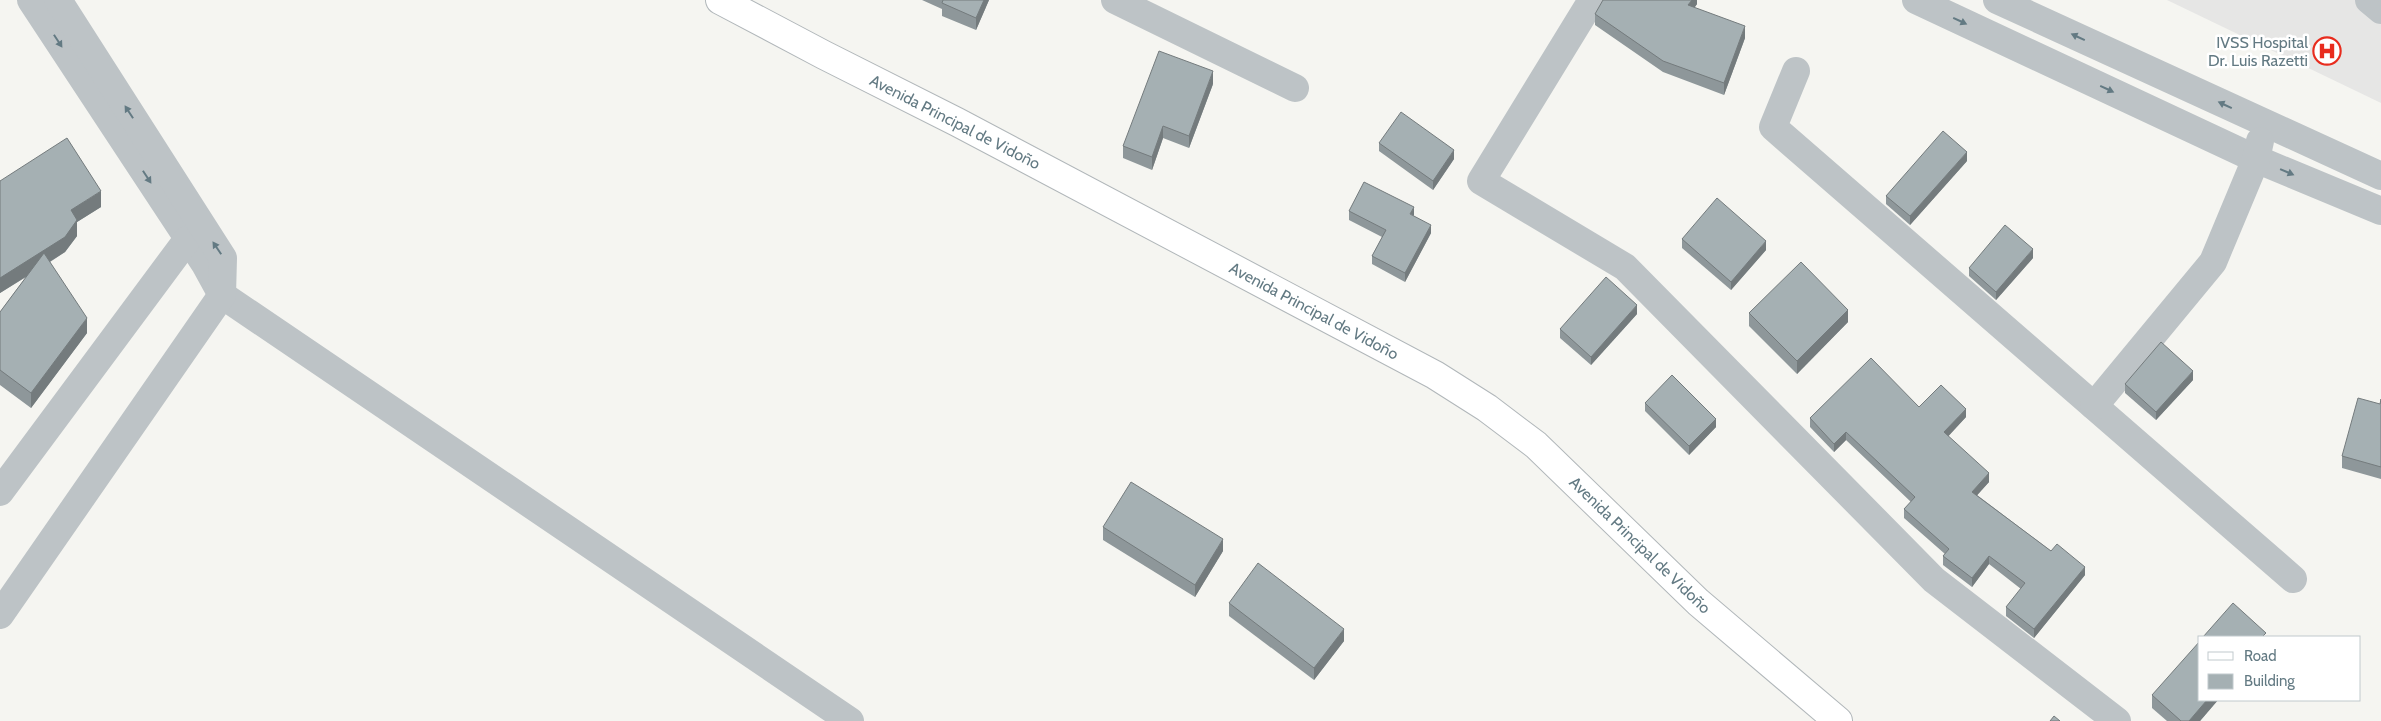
<svg xmlns="http://www.w3.org/2000/svg" width="2381" height="721" font-family="Cabin,sans-serif">
<style>
.built{fill:#e6e6e5}
.lines{fill:none;stroke-linecap:round;stroke-linejoin:round}
.major-casing{stroke:#b1b7ba;stroke-width:30}
.minor{stroke:#bdc3c6;stroke-width:28}
.major{stroke:#fff;stroke-width:28}
.wall{fill:#8e979a}
.shaded-wall{fill:#747b7d}
.building{fill:#a5b0b3;stroke:#747b7d}
.oneway{fill:#637a83}
.labels{text-anchor:middle;dominant-baseline:central;stroke-width:5;stroke-linejoin:round;paint-order:stroke}
.poi-label{font-size:16px;fill:#637a83;stroke:#fff;text-anchor:end}
.street-label{font-size:16px;fill:#637a83;stroke:#fff}
</style>
<rect width="100%" height="100%" fill="#f5f5f1"/>
<!-- built -->
<polygon class="built" points="2167,0 2381,0 2381,103"/>
<g class="lines">
<!-- major casing -->
<g class="major-casing">
<polyline id="major" points="720,0 824,55 957,122 1435,375 1487,408 1536,445 1698,602 1838,721"/>
</g>
<!-- minor -->
<g class="minor">
<polyline points="31,0 205,264 222,295 850,721"/>
<polyline points="1115,0 1295,88"/>
<polyline points="1592,0 1481,181 1625,267 1934,580 2117,721"/>
<polyline points="1916,0 2256,159 2381,211"/>
<polyline points="1997,0 2381,176"/>
<polyline points="2369,0 2381,10"/>
<polyline points="1796,71 1773,127 2293,579"/>
<polyline points="2094,406 2213,262 2256,159 2260,141"/>
<polyline points="0,492 187,240"/>
<polyline points="0,615 222,295 223,258 58,0"/>
</g>
<!-- major -->
<use href="#major" class="major"/>
</g>
<!-- wall -->
<g class="wall">
<polygon points="922,0 989,0 976,30 942,16 942,9"/>
<polygon points="1697,0 1697,4 1694,8 1745,38 1724,95 1663,72 1595,25 1595,14"/>
<polygon points="1213,84 1189,148 1163,138 1152,170 1123,158 1123,146"/>
<polygon points="1379,143 1454,159 1433,190 1379,151"/>
<polygon points="1967,161 1910,225 1886,204 1886,196"/>
<polygon points="0,181 101,207 77,222 77,236 65,252 50,262 87,333 31,408 0,385 0,312 26,277 0,293"/>
<polygon points="1349,211 1414,216 1431,233 1405,282 1372,264 1372,256 1382,237 1349,220"/>
<polygon points="1682,239 1766,250 1731,290 1682,248"/>
<polygon points="2033,258 1996,300 1969,276 1969,268"/>
<polygon points="1749,313 1848,322 1797,374 1749,326"/>
<polygon points="1637,314 1591,365 1560,338 1560,329"/>
<polygon points="2193,380 2156,420 2125,393 2125,384"/>
<polygon points="2381,399 2381,479 2342,468 2342,456 2380,404"/>
<polygon points="1645,403 1716,427 1689,455 1645,411"/>
<polygon points="1966,417 1948,436 1989,482 1977,495 2051,551 2085,575 2034,638 2006,616 2006,607 2021,589 1989,564 1972,587 1943,565 1943,556 1945,554 1904,518 1904,509 1911,502 1846,440 1834,452 1810,427 1810,418"/>
<polygon points="1103,527 1223,551 1195,597 1103,540"/>
<polygon points="1229,603 1344,641 1314,680 1229,616"/>
<polygon points="2152,695 2218,700 2200,721 2167,721 2152,708"/>
</g>
<!-- shaded-wall -->
<g class="shaded-wall">
<polygon points="984,0 989,0 976,30 976,18"/>
<polygon points="1692,0 1697,0 1697,4 1688,17 1688,5"/>
<polygon points="1745,26 1745,38 1724,95 1724,83"/>
<polygon points="1213,71 1213,84 1189,148 1189,136"/>
<polygon points="1163,126 1163,138 1152,170 1152,157"/>
<polygon points="1454,150 1454,159 1433,190 1433,181"/>
<polygon points="1967,152 1967,161 1910,225 1910,216"/>
<polygon points="101,191 101,207 77,222 77,236 65,252 0,293 0,278 71,210"/>
<polygon points="1414,207 1414,216 1410,214"/>
<polygon points="1431,225 1431,233 1405,282 1405,273"/>
<polygon points="1766,241 1766,250 1731,290 1731,282"/>
<polygon points="2033,249 2033,258 1996,300 1996,292"/>
<polygon points="1637,305 1637,314 1591,365 1591,357"/>
<polygon points="1848,310 1848,322 1797,374 1797,361"/>
<polygon points="87,318 87,333 31,408 31,393"/>
<polygon points="2193,371 2193,380 2156,420 2156,412"/>
<polygon points="1966,409 1966,417 1944,441 1944,432"/>
<polygon points="1716,419 1716,427 1689,455 1689,446"/>
<polygon points="1846,432 1846,440 1834,452 1834,444"/>
<polygon points="1989,473 1989,482 1972,501 1972,492"/>
<polygon points="1223,539 1223,551 1195,597 1195,585"/>
<polygon points="1989,556 1989,564 1972,587 1972,578"/>
<polygon points="2085,567 2085,575 2034,638 2034,629"/>
<polygon points="1344,629 1344,641 1314,680 1314,668"/>
<polygon points="2207,700 2218,700 2200,721 2189,721"/>
</g>
<!-- building -->
<g class="building">
<polygon points="943,0 984,0 976,18 942,3"/>
<polygon points="1603,0 1692,0 1688,5 1745,26 1724,83 1663,61 1595,14"/>
<polygon points="1159,51 1213,71 1189,136 1163,126 1152,157 1123,146"/>
<polygon points="1401,112 1454,150 1433,181 1379,143"/>
<polygon points="1943,131 1967,152 1910,216 1886,196"/>
<polygon points="67,138 101,191 71,210 77,220 65,237 0,278 0,181"/>
<polygon points="1364,182 1414,207 1410,214 1431,225 1405,273 1372,256 1386,230 1349,211"/>
<polygon points="1717,198 1766,241 1731,282 1682,239"/>
<polygon points="2005,225 2033,249 1996,292 1969,268"/>
<polygon points="44,253 87,318 31,393 0,370 0,312"/>
<polygon points="1801,262 1848,310 1797,361 1749,313"/>
<polygon points="1606,277 1637,305 1591,357 1560,329"/>
<polygon points="2161,342 2193,371 2156,412 2125,384"/>
<polygon points="1871,358 1919,407 1941,385 1966,409 1944,432 1989,473 1972,492 2051,551 2057,544 2085,567 2034,629 2006,607 2025,583 1989,556 1972,578 1943,556 1949,549 1904,509 1915,497 1846,432 1834,444 1810,418"/>
<polygon points="1672,375 1716,419 1689,446 1645,403"/>
<polygon points="2358,398 2380,404 2381,399 2381,467 2342,456"/>
<polygon points="1131,482 1223,539 1195,585 1103,527"/>
<polygon points="1258,563 1344,629 1314,668 1229,603"/>
<polygon points="2233,603 2266,633 2262,637 2203,637"/>
<polygon points="2200,641 2200,700 2207,700 2189,721 2181,721 2152,695"/>
<polygon points="2054,716 2060,721 2050,721"/>
</g>
<!-- one-way arrows -->
<defs><path id="oneway-solid" d="M-6-.8H1V-3.2L6.5 0L1 3.2V.8H-6Z" transform="scale(1.25)"/></defs>
<g class="oneway">
<use href="#oneway-solid" transform="translate(1960 21) rotate(25)"/>
<use href="#oneway-solid" transform="translate(2078 37) rotate(-155)"/>
<use href="#oneway-solid" transform="translate(58 41) rotate(57)"/>
<use href="#oneway-solid" transform="translate(2107 89) rotate(25)"/>
<use href="#oneway-solid" transform="translate(2225 105) rotate(-155)"/>
<use href="#oneway-solid" transform="translate(129 112) rotate(-123)"/>
<use href="#oneway-solid" transform="translate(2287 172) rotate(23)"/>
<use href="#oneway-solid" transform="translate(147 177) rotate(57)"/>
<use href="#oneway-solid" transform="translate(217 248) rotate(-124)"/>
</g>
<!-- icons -->
<defs>
<g id="hospital-ring" transform="scale(1.4375)"><circle r="9.5" fill="#fff" stroke="#e82c1e" stroke-width="1.5"/><path d="M-5-5h3v3.5h4V-5h3V5h-3V1.5h-4V5h-3Z" fill="#e82c1e"/></g>
</defs>
<g fill-rule="evenodd">
<use href="#hospital-ring" x="2327" y="51"/>
</g>
<g class="labels">
<!-- poi labels -->
<g class="poi-label">
<text x="2308" y="42">IVSS Hospital<tspan x="2308" dy="18">Dr. Luis Razetti</tspan></text>
</g>
<!-- street labels -->
<g class="street-label">
<text transform="translate(955 122) rotate(27)">Avenida Principal de Vidoño</text>
<text transform="translate(1314 311) rotate(28)">Avenida Principal de Vidoño</text>
<text transform="translate(1640 545) rotate(44)">Avenida Principal de Vidoño</text>
</g>
</g>
<!-- legend -->
<rect x="2198" y="636" width="162" height="65" fill="#ffffff" stroke="#c1cacd"/>
<rect x="2208" y="652" width="25" height="8" fill="#ffffff" stroke="#c1cacd"/>
<text x="2244" y="661" font-size="15" fill="#637a83">Road</text>
<rect x="2208" y="674" width="25" height="15" fill="#a5b0b3" stroke="#c1cacd"/>
<text x="2244" y="686" font-size="15" fill="#637a83">Building</text>
</svg>
